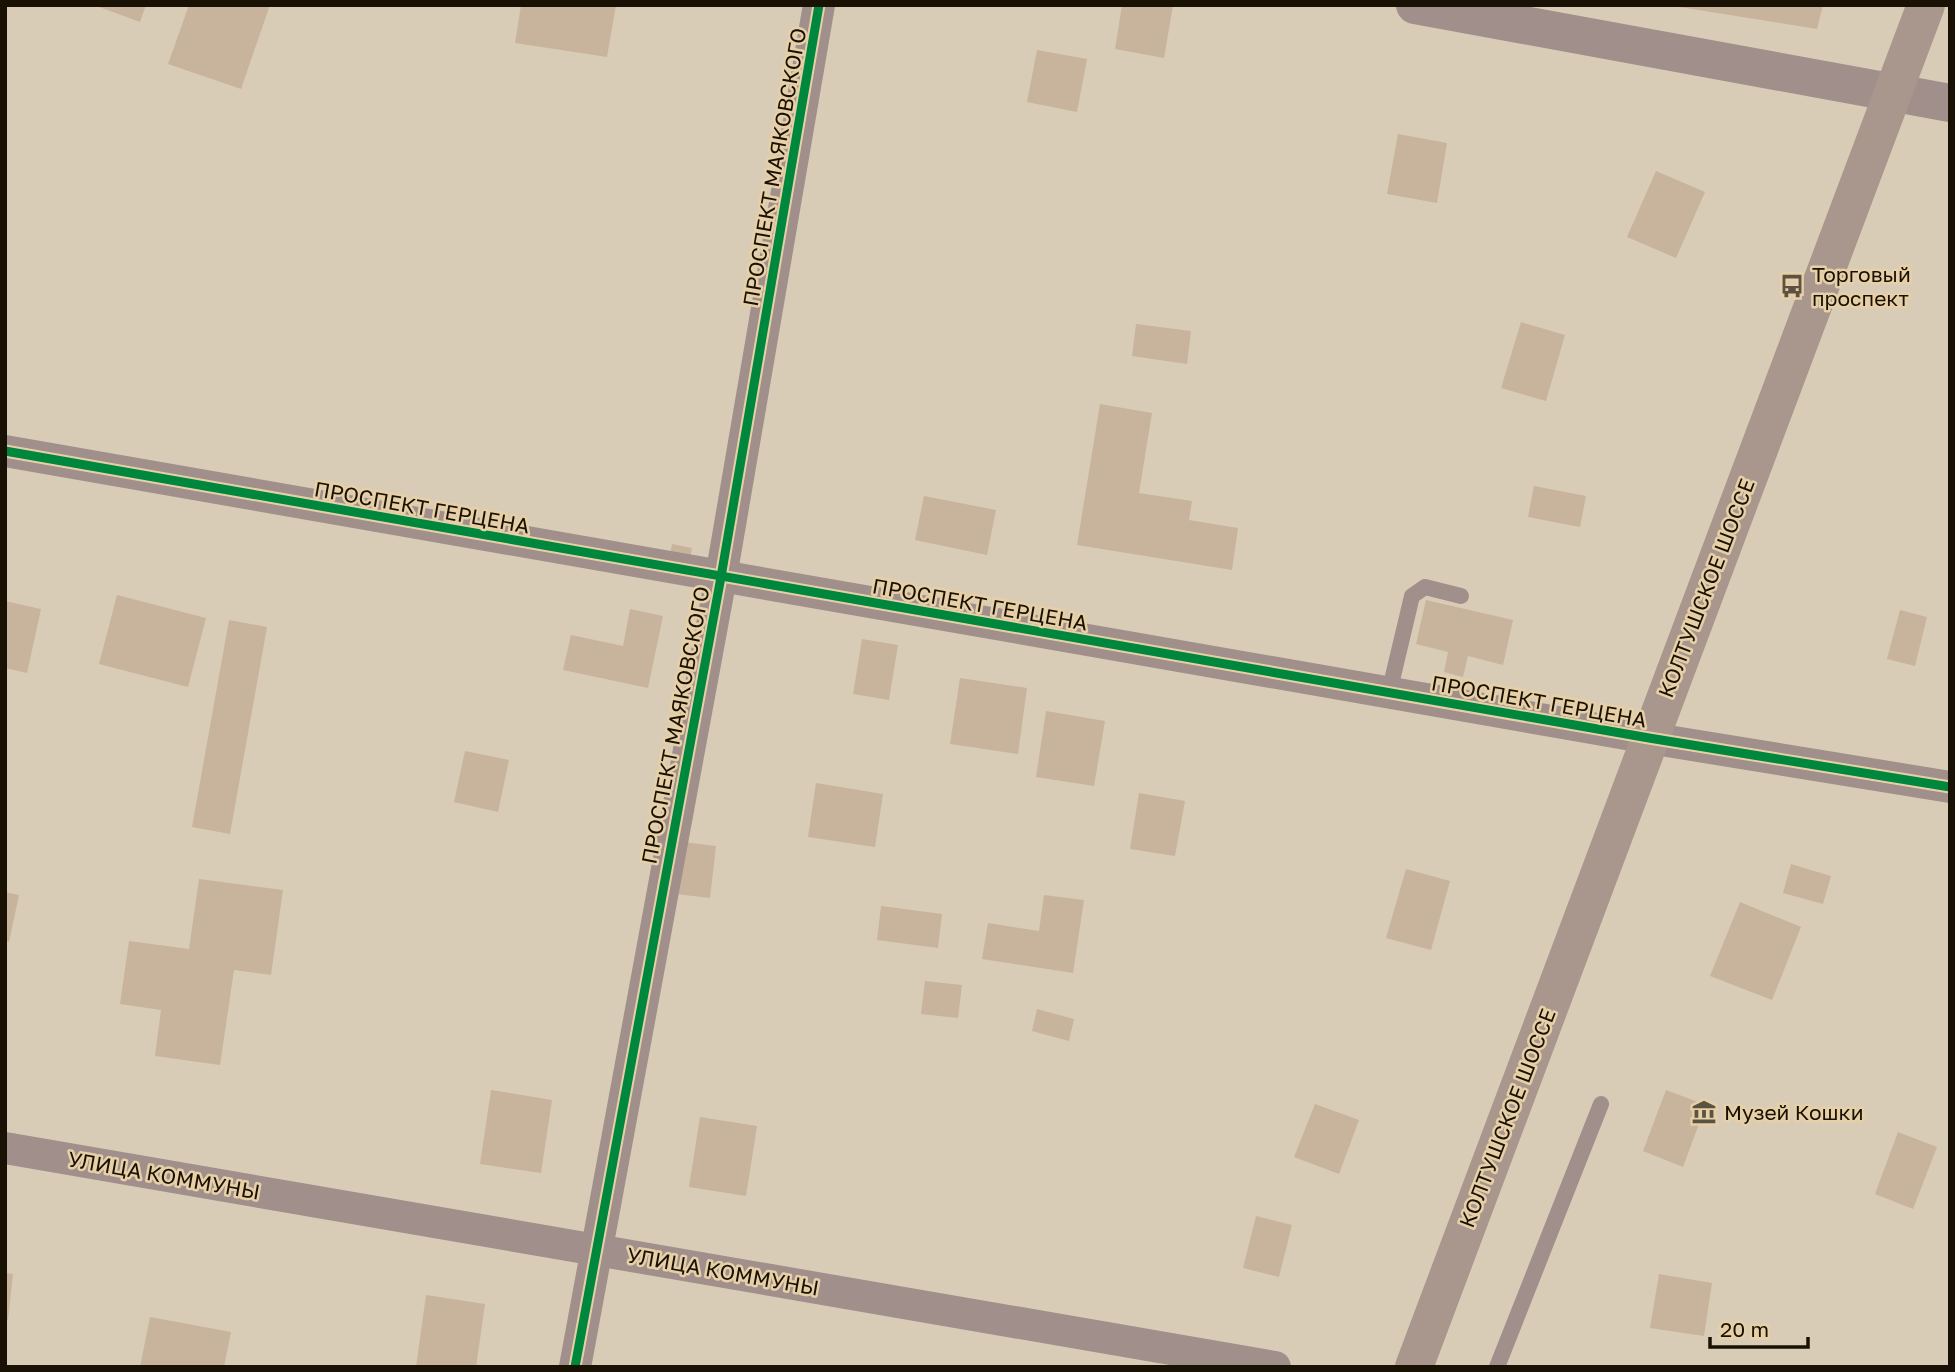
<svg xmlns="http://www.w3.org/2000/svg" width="1955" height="1372" font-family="'Golos Text',sans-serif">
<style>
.building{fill:#c8b39d}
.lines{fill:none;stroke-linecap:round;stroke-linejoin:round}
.service{stroke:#a18f8c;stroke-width:16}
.minor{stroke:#a18f8c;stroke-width:32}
.tertiary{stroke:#a18f8c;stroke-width:38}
.secondary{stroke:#a9968d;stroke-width:38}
.cycleway-casing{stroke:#e7d0a8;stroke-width:13}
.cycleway{stroke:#00873e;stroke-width:9}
.labels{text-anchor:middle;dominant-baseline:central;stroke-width:5;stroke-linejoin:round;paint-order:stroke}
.street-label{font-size:21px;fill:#191103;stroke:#e7d0a8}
.poi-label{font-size:21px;fill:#191103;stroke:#e7d0a8;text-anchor:start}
</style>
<rect width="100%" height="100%" fill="#d9ccb6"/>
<!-- building -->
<g class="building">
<polygon points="94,5 146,5 140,22"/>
<polygon points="189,5 270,5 241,89 168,64"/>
<polygon points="521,5 616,5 607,57 515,43"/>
<polygon points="1122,5 1173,5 1164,58 1115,49"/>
<polygon points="1667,5 1823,5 1817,29"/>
<polygon points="1037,50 1087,59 1077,112 1027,102"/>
<polygon points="1398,134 1447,143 1437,203 1387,194"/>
<polygon points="1656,171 1705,192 1676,258 1627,237"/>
<polygon points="1521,322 1565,335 1546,401 1501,388"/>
<polygon points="1136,324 1191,331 1187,364 1132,356"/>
<polygon points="1100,404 1152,413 1139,493 1192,501 1189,520 1238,528 1232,570 1077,545"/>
<polygon points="1534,486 1586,496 1580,527 1528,517"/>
<polygon points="924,496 996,510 987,555 915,540"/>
<polygon points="672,544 692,548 690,559 670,555"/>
<polygon points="117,595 206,618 188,687 99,664"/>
<polygon points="1426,600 1513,620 1503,665 1468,656 1463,677 1444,672 1448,652 1416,644"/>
<polygon points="5,601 41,609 27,673 5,668"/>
<polygon points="630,609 663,616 648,688 563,670 571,635 623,646"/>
<polygon points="1900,610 1927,617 1915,666 1887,659"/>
<polygon points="229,620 267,627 230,834 192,827"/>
<polygon points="862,639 898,645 889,700 853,694"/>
<polygon points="960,678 1027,688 1018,754 950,744"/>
<polygon points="1046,711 1105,721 1094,786 1036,777"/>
<polygon points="465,751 509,760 498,812 454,802"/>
<polygon points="816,783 883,794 875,847 808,837"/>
<polygon points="1139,793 1185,801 1175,856 1130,849"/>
<polygon points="683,842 716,846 710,898 676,894"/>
<polygon points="1791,864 1831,876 1823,904 1783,893"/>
<polygon points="1406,869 1450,881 1431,950 1386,938"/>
<polygon points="199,879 283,890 271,975 234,970 220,1065 155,1056 161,1010 120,1004 129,941 189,949"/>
<polygon points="5,892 19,895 9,942 5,941"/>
<polygon points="1044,895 1084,900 1073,973 982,959 988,923 1039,931"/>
<polygon points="1740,902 1801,927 1772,1000 1710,976"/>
<polygon points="881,906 942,914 938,948 877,940"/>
<polygon points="925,981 962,985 958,1018 921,1014"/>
<polygon points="1037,1009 1074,1019 1069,1041 1032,1031"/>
<polygon points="491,1090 552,1100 541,1173 480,1164"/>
<polygon points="1666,1090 1706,1105 1683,1167 1643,1151"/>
<polygon points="1315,1104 1359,1120 1339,1174 1294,1157"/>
<polygon points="700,1117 757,1126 746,1196 689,1187"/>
<polygon points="1898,1132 1937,1147 1913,1209 1875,1194"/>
<polygon points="1256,1216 1292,1225 1279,1277 1243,1268"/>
<polygon points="5,1273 13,1274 8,1320 5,1320"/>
<polygon points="1659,1274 1712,1283 1704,1336 1650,1328"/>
<polygon points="426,1295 485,1304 476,1367 416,1367"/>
<polygon points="150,1317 231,1332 224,1367 140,1367"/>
</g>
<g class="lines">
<!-- service -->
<g class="service">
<polyline points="1389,693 1412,596 1425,587 1461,596"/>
<polyline points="1497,1367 1601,1104"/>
</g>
<!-- minor -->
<g class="minor">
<polyline points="5,451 1649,738 1950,787"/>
<polyline points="5,1148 1275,1367"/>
<polyline points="575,1367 721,577 819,5"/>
</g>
<!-- tertiary -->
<polyline class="tertiary" points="1415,5 1950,103"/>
<!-- secondary -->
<polyline class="secondary" points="1414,1367 1926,5"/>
<!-- cycleway casing -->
<g class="cycleway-casing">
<g id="cycleway">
<polyline points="5,451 1649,738 1950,787"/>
<polyline points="575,1367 721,577 819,5"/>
</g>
</g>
<!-- cycleway -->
<use href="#cycleway" class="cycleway"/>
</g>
<!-- icons -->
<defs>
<g id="bus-bare" transform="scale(1.89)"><path d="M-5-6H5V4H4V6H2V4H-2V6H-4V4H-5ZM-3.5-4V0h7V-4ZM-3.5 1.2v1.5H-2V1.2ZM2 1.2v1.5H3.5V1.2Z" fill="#5c5242" stroke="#e7d0a8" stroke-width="2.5" paint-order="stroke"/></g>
<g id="museum-bare" transform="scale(1.89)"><path d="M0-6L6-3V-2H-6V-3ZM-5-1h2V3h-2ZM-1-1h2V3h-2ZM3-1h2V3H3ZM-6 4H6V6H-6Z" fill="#5c5242" stroke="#e7d0a8" stroke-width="2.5" paint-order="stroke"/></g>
</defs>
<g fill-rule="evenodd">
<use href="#bus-bare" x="1792" y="286"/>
<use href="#museum-bare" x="1704" y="1112"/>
</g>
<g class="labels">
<!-- street labels -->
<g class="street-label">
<text transform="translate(774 167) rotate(-80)">ПРОСПЕКТ МАЯКОВСКОГО</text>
<text transform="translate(422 507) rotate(10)">ПРОСПЕКТ ГЕРЦЕНА</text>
<text transform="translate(1706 588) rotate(-69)">КОЛТУШСКОЕ ШОССЕ</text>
<text transform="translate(980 604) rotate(10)">ПРОСПЕКТ ГЕРЦЕНА</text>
<text transform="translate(1539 701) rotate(10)">ПРОСПЕКТ ГЕРЦЕНА</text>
<text transform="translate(675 725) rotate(-79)">ПРОСПЕКТ МАЯКОВСКОГО</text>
<text transform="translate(1507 1118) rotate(-69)">КОЛТУШСКОЕ ШОССЕ</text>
<text transform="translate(164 1175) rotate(10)">УЛИЦА КОММУНЫ</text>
<text transform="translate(723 1271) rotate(10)">УЛИЦА КОММУНЫ</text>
</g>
<!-- poi labels -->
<g class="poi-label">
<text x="1812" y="274">Торговый<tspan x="1812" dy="24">проспект</tspan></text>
<text x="1724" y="1112">Музей Кошки</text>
</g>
</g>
<!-- border -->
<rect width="1955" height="1372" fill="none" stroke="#191103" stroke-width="14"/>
<!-- scale -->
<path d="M1710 1337v10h98v-10" fill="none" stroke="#191103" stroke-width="3.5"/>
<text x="1720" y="1337" font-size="21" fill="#191103" stroke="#e7d0a8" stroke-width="5" paint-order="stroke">20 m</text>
</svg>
